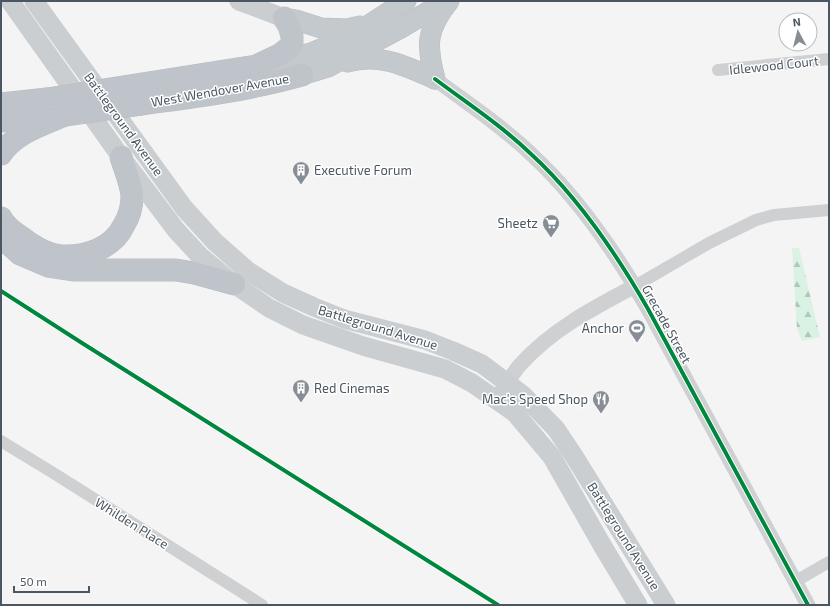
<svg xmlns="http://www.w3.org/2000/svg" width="830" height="606" font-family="'Exo 2',sans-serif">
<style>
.forest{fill:url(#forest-firs)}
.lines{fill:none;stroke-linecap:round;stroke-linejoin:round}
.trunk-casing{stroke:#b9bec3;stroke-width:21}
.motorway-casing{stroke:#b9bec3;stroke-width:23}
.minor{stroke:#ced0d2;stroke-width:12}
.tertiary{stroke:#ced0d2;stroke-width:15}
.primary{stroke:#caced1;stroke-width:19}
.trunk{stroke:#c4c9cd;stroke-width:20}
.motorway{stroke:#bec4c9;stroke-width:22}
.motorway-bridge-casing{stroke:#b9bec3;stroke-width:23;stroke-linecap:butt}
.motorway-bridge{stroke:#bec4c9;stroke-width:22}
.cycleway-casing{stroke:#fff;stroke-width:6}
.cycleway{stroke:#00873e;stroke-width:4}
.labels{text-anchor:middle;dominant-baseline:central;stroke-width:3;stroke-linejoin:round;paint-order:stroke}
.street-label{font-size:13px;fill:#4a5661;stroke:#fff}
.poi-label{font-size:13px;fill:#4a5661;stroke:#fff;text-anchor:end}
</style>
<defs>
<pattern id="forest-firs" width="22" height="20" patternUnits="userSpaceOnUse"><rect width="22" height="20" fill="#d9f2e3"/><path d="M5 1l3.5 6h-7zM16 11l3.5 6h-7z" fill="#b2c7bb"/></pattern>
</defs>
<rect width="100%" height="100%" fill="#f4f4f4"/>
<!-- forest -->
<polygon class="forest" points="792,248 799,248 820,337 802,341 797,329"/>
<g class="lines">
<!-- trunk casing -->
<g class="trunk-casing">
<g id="trunk">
<polyline points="284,18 296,20 321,28 347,29 360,26"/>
<path d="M 347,62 C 381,53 405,66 435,79"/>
<polyline points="267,64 311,53 350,37 406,1"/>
<polyline points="302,75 328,67 401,28 446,1"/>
<path d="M 435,79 C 426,45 426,30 449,1"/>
</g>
</g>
<!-- motorway casing -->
<g class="motorway-casing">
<g id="motorway">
<polyline points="129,86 256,66 281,54 291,46 292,42 292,36 289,26 284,18"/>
<polyline points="1,104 47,99"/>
<path d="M 141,104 C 195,97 249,90 302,75"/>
<polyline points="1,121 49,116"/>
<path d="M 1,154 C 15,133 42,125 65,115"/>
<path d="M 1,218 C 5,226 13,232 21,237 C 32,246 48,255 62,256 C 87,257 113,248 124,225 C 129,217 132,206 132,196 C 131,183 125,170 121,157"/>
<polyline points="1,237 20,254 48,266 75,270 176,270 194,273 234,284"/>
</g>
</g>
<!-- minor -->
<g class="minor">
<polyline points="718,70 829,59"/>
<polyline points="635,286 709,243 756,220 774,215 829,210"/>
<polyline points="1,441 55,474 262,605"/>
<polyline points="796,581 829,562"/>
</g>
<!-- tertiary -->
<g class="tertiary">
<path d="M 435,79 C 467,103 502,126 531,154 C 579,198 616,253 648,309 L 808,605"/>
<path d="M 496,399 C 504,388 511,376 519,366 C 551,330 593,308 635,286"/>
</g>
<!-- primary -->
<g class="primary">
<polyline points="10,1 121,157 176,230 200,256 234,284 269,308 303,325 363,346 445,369 472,383 515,413 552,457 602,545 638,605"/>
<polyline points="34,1 184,208 215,242 248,271 283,293 314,307 344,319 425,340 453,351 482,364 523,395 556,429 574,456 666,605"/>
<polyline points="239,1 284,18"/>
</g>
<!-- trunk -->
<use href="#trunk" class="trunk"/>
<!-- motorway -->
<use href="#motorway" class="motorway"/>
<!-- motorway-bridge casing -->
<g class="motorway-bridge-casing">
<g id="motorway-bridge">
<polyline points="47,99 129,86"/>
<polyline points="65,115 141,104"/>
</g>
</g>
<!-- motorway-bridge -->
<use href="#motorway-bridge" class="motorway-bridge"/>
<!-- cycleway casing -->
<g class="cycleway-casing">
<g id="cycleway">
<path d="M 435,79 C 467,103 502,126 531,154 C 579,198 616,253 648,309 L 808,605"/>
<polyline points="1,291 82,343 498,605"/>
</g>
</g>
<!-- cycleway -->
<use href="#cycleway" class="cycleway"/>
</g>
<!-- icons -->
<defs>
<g id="building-pin" transform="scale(0.9)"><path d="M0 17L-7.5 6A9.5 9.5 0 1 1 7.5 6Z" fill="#868d94" stroke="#fff"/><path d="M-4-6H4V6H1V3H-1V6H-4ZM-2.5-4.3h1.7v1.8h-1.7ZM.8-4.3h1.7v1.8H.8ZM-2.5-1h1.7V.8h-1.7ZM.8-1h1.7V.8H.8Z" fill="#fff"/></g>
<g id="supermarket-pin" transform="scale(0.9)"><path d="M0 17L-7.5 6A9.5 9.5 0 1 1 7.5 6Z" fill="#868d94" stroke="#fff"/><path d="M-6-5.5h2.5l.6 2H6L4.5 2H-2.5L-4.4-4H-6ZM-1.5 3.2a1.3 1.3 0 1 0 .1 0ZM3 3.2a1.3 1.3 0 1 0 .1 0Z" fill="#fff"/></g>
<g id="stadium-pin" transform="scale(0.9)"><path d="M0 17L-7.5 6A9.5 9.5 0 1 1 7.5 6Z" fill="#868d94" stroke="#fff"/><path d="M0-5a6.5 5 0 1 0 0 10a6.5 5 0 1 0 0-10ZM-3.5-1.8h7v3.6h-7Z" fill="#fff"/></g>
<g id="restaurant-pin" transform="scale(0.9)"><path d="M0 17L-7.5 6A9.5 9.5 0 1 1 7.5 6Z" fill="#868d94" stroke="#fff"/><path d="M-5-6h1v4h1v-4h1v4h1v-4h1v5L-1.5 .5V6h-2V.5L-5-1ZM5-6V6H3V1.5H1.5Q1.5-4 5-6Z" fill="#fff"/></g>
</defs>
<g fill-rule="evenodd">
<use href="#building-pin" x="301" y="170"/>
<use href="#supermarket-pin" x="551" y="223"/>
<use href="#stadium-pin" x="637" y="328"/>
<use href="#building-pin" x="301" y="388"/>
<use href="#restaurant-pin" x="601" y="399"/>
</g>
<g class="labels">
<!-- street labels -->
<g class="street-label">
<text transform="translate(774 65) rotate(-6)">Idlewood Court</text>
<text transform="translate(220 90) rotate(-10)">West Wendover Avenue</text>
<text transform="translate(124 124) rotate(54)">Battleground Avenue</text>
<text transform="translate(667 324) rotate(61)">Grecade Street</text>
<text transform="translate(378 327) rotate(17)">Battleground Avenue</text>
<text transform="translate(132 523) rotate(32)">Whilden Place</text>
<text transform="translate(624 536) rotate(58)">Battleground Avenue</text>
</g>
<!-- poi labels -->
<g class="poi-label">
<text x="314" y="170" text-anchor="start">Executive Forum</text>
<text x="538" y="223">Sheetz</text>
<text x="624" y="328">Anchor</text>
<text x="314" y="388" text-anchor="start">Red Cinemas</text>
<text x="588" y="399">Mac's Speed Shop</text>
</g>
</g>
<!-- border -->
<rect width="830" height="606" fill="none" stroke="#4a5661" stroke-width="4"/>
<!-- north arrow -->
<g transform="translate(798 32) rotate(353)"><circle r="19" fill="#ffffff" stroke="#b7bbc0"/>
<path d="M0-3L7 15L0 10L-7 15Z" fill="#868d94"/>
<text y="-6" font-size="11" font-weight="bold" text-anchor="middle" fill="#4a5661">N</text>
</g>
<!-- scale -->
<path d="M14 586v6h75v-6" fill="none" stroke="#4a5661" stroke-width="2"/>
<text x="20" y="586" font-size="12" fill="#4a5661" stroke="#ffffff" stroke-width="3" paint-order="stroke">50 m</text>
</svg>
